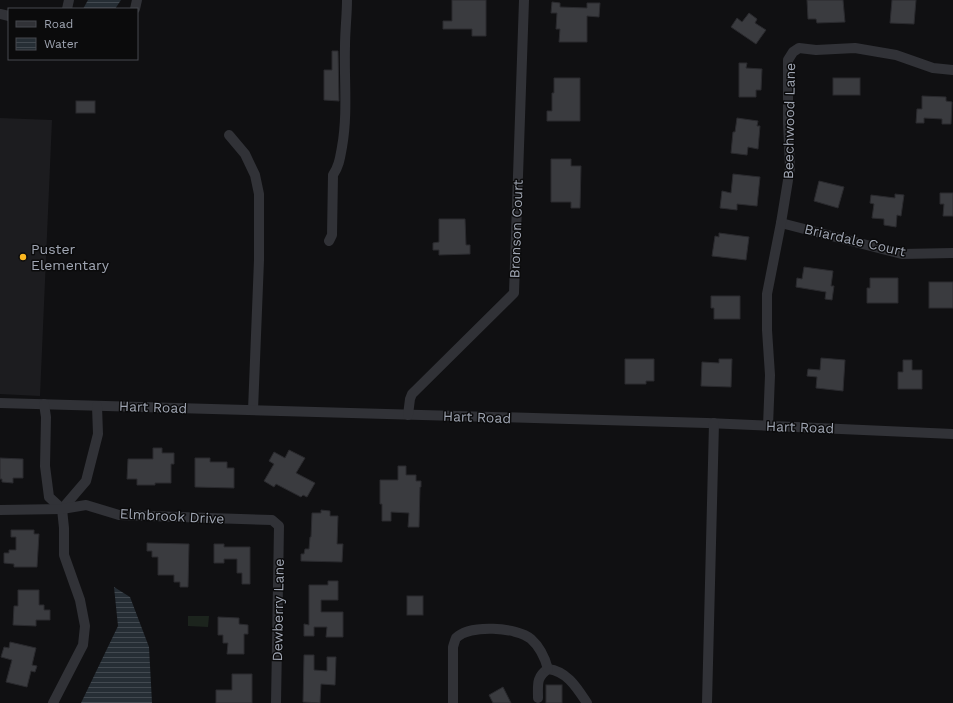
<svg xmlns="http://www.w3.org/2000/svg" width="953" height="703" font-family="'Work Sans',sans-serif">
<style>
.built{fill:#1c1c1f}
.pitch{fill:#1c241d}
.water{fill:url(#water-rules)}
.building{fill:#3a3b3f;stroke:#2a2a2e}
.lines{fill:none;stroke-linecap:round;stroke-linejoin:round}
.minor{stroke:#313237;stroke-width:10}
.poi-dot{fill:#fab620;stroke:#0b0b0c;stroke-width:1.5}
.labels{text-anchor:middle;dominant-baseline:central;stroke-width:3;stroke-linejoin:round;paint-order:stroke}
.street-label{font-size:14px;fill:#a0a6b3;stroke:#0b0b0c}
.poi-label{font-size:14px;fill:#a0a6b3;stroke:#0b0b0c;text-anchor:start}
</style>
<defs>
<pattern id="water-rules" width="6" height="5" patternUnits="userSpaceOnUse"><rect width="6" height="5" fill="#262e35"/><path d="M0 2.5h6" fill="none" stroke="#424950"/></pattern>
</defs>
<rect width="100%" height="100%" fill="#101012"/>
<!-- built -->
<polygon class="built" points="0,118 52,120 40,396 0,394"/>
<!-- pitch -->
<polygon class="pitch" points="188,616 209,616 208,627 188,626"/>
<!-- water -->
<g class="water">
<polygon points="88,0 121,0 115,9 83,9"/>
<polygon points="114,587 130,597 149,647 152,703 81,703 118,626"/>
</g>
<!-- building -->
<g class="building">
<polygon points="452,0 486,0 486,36 472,36 472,29 443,29 443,21 452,21"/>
<polygon points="807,0 843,0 845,22 817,23 816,19 808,19"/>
<polygon points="892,0 916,0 914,24 890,23"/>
<polygon points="552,2 560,3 560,7 587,8 587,3 600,3 599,17 587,16 587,42 559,42 560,29 556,29 557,13 551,13"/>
<polygon points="749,13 757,19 755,23 766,30 756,44 731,27 737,18 742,22"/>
<polygon points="332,51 338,51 339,101 324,100 324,70 332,70"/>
<polygon points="739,63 747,63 746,68 762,69 761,90 756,90 756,97 739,97"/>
<polygon points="554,78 580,78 580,121 547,121 547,111 552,111 552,93 554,93"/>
<rect x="833" y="78" width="27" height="17"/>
<polygon points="922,96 946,97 946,101 952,102 951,124 942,124 942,119 924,118 924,123 916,123 917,109 922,109"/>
<rect x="76" y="101" width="19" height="12"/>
<polygon points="737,118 758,121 757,126 760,126 758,149 748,147 747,155 731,153 733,132 735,132"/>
<polygon points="551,159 571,159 571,166 581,166 580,208 571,208 571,202 551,202"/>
<polygon points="733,174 760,177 757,206 737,204 737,210 720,208 722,191 731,193"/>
<polygon points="819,181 844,187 838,208 814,201"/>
<polygon points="940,193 953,193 953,216 943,216 944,204 940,204"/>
<polygon points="895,194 904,195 901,216 897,215 896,227 884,225 884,219 872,218 874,204 870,203 871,195 895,198"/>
<polygon points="439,219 465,219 466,245 470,245 470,254 439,255 439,250 433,250 433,243 439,242"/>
<polygon points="719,233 749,237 746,260 712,256 715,236 719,237"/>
<polygon points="804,267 833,271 831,286 834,286 832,300 825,299 826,292 796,287 797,278 802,279"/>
<polygon points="870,278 898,278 898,303 867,303 867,288 870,288"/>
<rect x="929" y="282" width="24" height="26"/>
<polygon points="711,296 740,296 740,319 714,319 714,308 711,308"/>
<polygon points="821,358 845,360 843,391 816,388 817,377 807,376 808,369 820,370"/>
<polygon points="625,359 654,359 654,381 646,381 646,384 625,384"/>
<polygon points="719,359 732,359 731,387 701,386 702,362 719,363"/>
<polygon points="903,360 912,360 912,370 922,370 922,389 898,389 898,372 903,372"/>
<polygon points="153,448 162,448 162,453 174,453 174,464 171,464 171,483 155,483 155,485 137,485 137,479 127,479 128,459 153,459"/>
<polygon points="289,450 305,458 296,473 315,483 307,497 303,495 301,497 276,484 274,487 264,481 274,464 269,461 274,452 285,458"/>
<polygon points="0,458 23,459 23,478 13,478 13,483 2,482 2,479 0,479"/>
<polygon points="195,458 210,458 210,462 227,462 227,468 234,468 234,488 195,487"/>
<polygon points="398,466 406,466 406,475 416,475 416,481 421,481 421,487 420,487 419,527 408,527 409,513 391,512 391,521 382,521 382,504 380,504 380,480 398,480"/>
<polygon points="321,510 330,511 330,516 338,516 337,544 343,544 342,562 301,561 301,554 304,554 305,549 309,549 310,537 311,537 312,513 321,513"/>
<polygon points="11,530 34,530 34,534 39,534 37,567 14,567 14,564 4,563 4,553 9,553 9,550 16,550 16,537 11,537"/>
<polygon points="147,543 189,544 188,587 180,587 180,582 174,582 174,575 158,575 158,557 152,557 152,551 147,551"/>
<polygon points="214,544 224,544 224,547 250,547 250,584 242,584 242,573 237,573 237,559 224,559 224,563 214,563"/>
<polygon points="328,581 338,581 338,600 321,600 321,612 343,612 343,637 326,637 327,627 314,627 314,636 304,636 304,624 309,625 309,585 328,585"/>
<polygon points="18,590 39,590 39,605 44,605 44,610 50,610 50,620 36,620 36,626 13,625 14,606 18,606"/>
<rect x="407" y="596" width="16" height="19"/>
<polygon points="218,617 239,618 239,624 248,625 248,634 244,634 244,654 227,654 228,643 223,643 223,635 218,635"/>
<polygon points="10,642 36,648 32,665 37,666 35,672 31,671 27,687 6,682 12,660 1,657 4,647 9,648"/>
<polygon points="304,655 314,655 314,670 327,671 327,657 336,657 335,685 321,684 320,703 303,702"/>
<polygon points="232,674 252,674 252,703 216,703 216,690 232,690"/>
<rect x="546" y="685" width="16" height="18"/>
<polygon points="503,687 511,703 493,703 489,695"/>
</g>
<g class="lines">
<!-- minor -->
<g class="minor">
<polyline points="67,9 69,0"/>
<polyline points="135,9 137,0"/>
<polyline points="0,14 9,16"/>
<polyline points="229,135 245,154 255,175 259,194 259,260 253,410"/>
<polyline points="781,223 902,254 953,253"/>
<path d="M 329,241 L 332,235 L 333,175 C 339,166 340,158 342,147 C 348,113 344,80 345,46 C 345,31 347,15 347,0"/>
<polyline points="0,403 707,423 953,434"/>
<polyline points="44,404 46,417 45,466 49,497 62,509 64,528 64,555 80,600 85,626 83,645 53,703"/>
<polyline points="408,415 410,399 412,394 514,293 524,0"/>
<polyline points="768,426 770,375 767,330 767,294 781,223 790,168 788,123 788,60 793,52 799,48 816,50 855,48 896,55 933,68 953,70"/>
<polyline points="62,509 86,481 98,434 97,406"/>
<polyline points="0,510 62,509 86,505 119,515 272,520 279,526 276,703"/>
<path d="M 538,698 C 538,685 536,677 548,669 C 567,671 577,688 587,703"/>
<path d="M 453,703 L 453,647 C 454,644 455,640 456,638 C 469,624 517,627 531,639 C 540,647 545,658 548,669"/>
<polyline points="707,703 714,423"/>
</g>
</g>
<!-- markers -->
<circle class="poi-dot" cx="23" cy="257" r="4"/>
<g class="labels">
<!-- street labels -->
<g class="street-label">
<text transform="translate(789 121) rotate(-89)">Beechwood Lane</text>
<text transform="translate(516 229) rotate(-88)">Bronson Court</text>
<text transform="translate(855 240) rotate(13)">Briardale Court</text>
<text transform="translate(153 407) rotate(2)">Hart Road</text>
<text transform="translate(477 417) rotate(2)">Hart Road</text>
<text transform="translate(800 427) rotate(2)">Hart Road</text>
<text transform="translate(172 516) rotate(3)">Elmbrook Drive</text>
<text transform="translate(278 610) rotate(-89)">Dewberry Lane</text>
</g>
<!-- poi labels -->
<g class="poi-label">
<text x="31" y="249">Puster<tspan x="31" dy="16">Elementary</tspan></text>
</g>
</g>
<!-- legend -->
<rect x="8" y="8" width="130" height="52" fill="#0b0b0c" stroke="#47494f"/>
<rect x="16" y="21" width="20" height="6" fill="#313237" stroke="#47494f"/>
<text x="44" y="28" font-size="12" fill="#a0a6b3">Road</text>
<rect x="16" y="38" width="20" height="12" fill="url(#water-rules)" stroke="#47494f"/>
<text x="44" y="48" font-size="12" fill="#a0a6b3">Water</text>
</svg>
